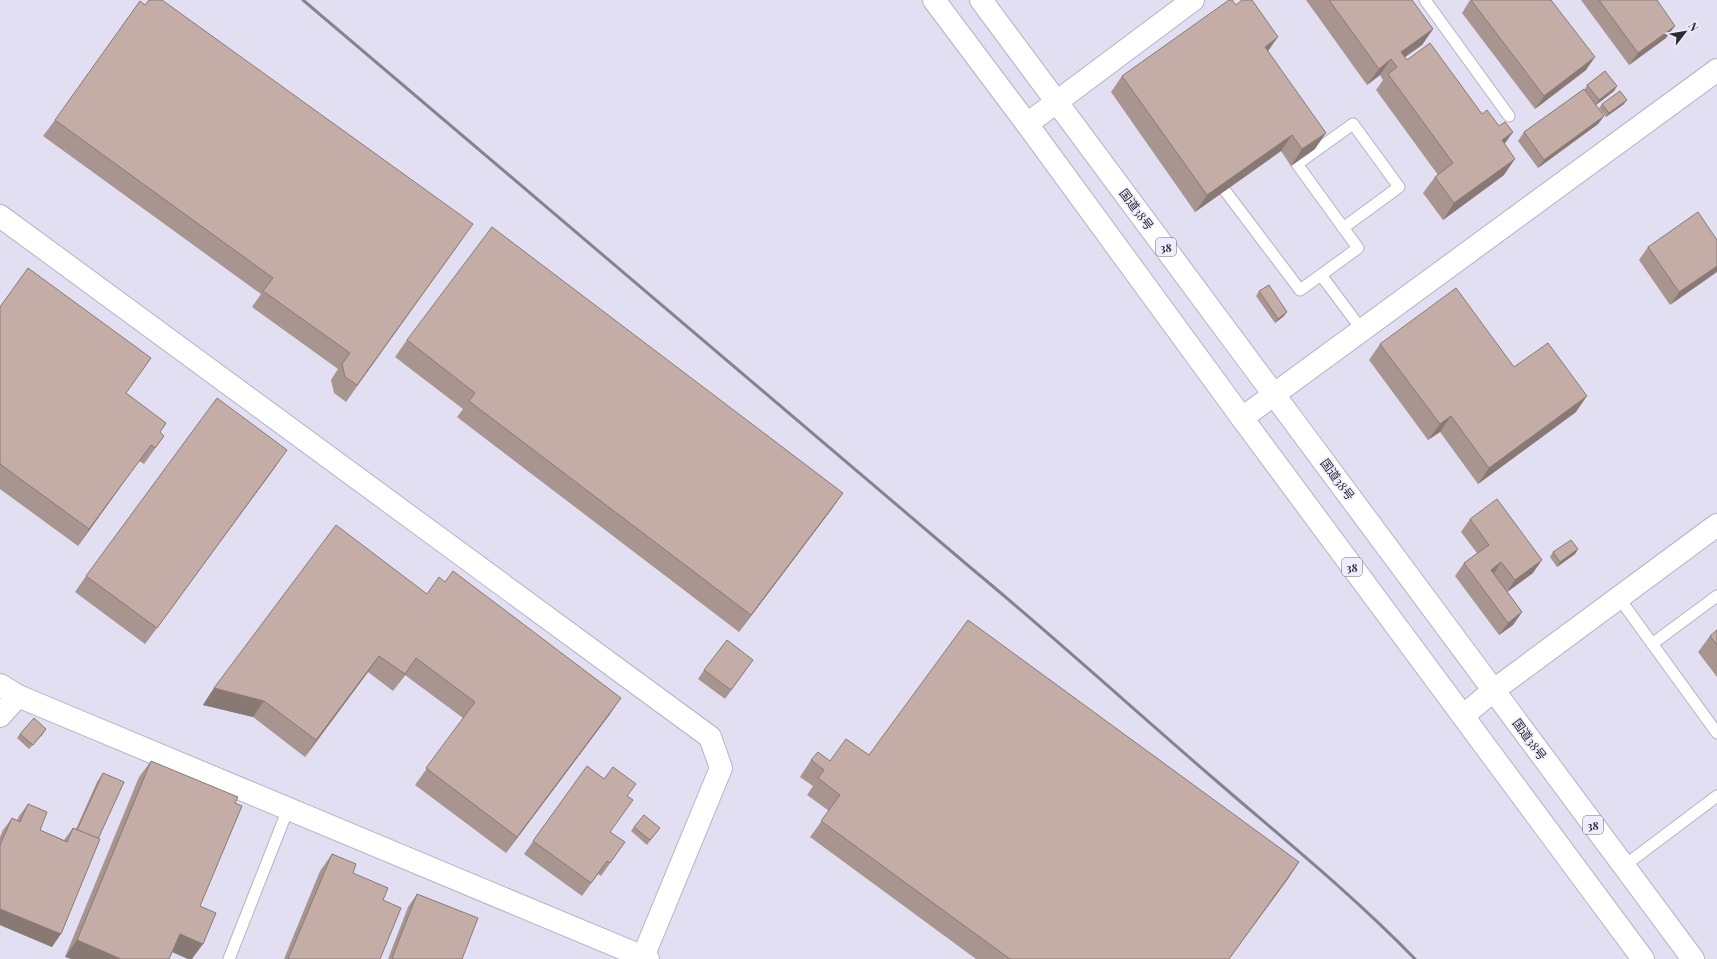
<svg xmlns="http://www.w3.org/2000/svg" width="1717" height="959" font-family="'Playfair Display','Noto Sans JP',serif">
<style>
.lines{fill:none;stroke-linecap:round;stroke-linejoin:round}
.lane-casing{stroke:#b6b2c6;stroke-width:13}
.street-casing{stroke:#b6b2c6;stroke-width:24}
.highway-casing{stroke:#b6b2c6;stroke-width:24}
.lane{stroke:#fff;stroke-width:11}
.street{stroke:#fff;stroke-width:22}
.highway{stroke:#fff;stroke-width:22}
.rail{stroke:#868391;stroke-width:3}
.wall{fill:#a99590}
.shaded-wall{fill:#897975}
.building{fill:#c4ada7;stroke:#897975}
.labels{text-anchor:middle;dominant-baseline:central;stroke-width:3;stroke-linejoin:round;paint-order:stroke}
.shield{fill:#efecfd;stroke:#66646e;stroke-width:1}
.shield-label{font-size:11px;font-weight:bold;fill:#2b2931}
.street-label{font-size:12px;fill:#2b2931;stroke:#efecfd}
</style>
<rect width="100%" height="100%" fill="#e2dff3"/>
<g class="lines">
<!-- lane casing -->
<g class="lane-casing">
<g id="lane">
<polyline points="1425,0 1509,116"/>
<polyline points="1217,180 1300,290 1321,275 1362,330"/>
<polyline points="1321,275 1358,248 1297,164 1353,124 1399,187 1343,228"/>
<polyline points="1619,598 1717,733"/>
<polyline points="1652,644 1717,596"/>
<polyline points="1624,866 1717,796"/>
<polyline points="229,959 288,809"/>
</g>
</g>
<!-- street casing -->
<g class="street-casing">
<g id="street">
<polyline points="1027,124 1193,0"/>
<polyline points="0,216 710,737 721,768 643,957"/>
<polyline points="1242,418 1717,70"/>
<polyline points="0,685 18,696 648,959"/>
<polyline points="0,716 18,696"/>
<polyline points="1463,716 1494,690 1717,525"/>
</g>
</g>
<!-- highway casing -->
<g class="highway-casing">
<g id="highway">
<polyline points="934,0 1027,124 1242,418 1643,959"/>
<polyline points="981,0 1693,959"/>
</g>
</g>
<!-- lane -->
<use href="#lane" class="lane"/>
<!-- street -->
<use href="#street" class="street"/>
<!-- highway -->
<use href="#highway" class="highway"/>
<!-- rail -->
<path class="rail" d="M 303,0 L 971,568 C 1053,636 1132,708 1213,778 C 1281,837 1352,894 1415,959"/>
</g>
<!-- wall -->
<g class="wall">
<polygon points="1306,0 1412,0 1433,29 1422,45 1405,57 1407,60 1482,114 1499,126 1513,132 1504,144 1504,175 1443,220 1423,193 1435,177 1438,175 1376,90 1383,80 1380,75 1367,85"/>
<polygon points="1470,0 1586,70 1535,109 1462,13"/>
<polygon points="1581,0 1657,0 1666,38 1629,65"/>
<polygon points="1268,51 1315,149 1291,166 1281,151 1195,212 1111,92 1122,76"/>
<polygon points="1587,85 1617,86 1614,91 1596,105 1604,116 1598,124 1538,168 1518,141 1524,132 1585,89"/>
<polygon points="1602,104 1624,104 1606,117 1599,108"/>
<polygon points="55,120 461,241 346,402 334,393 331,380 338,369 252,307 261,294 43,136"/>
<polygon points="1717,240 1670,305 1639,260 1648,247"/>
<polygon points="1259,291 1284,316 1275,323 1256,296"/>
<polygon points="0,307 126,393 160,432 164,436 144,464 139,461 78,546 0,489"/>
<polygon points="407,340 843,493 831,510 739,632 457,417 463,409 395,357"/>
<polygon points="1380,344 1576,412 1478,484 1440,432 1428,440 1369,360"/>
<polygon points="276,466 145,644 75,592 86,576"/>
<polygon points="1470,519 1533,573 1507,591 1522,612 1513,625 1499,635 1455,576 1464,563 1477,553 1461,532"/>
<polygon points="1578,549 1575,554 1557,567 1550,557 1553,552"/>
<polygon points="427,594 610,714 506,853 415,785 463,718 405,675 393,691 368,672 305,757 253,717 203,705 214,688"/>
<polygon points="1717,629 1717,677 1698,652 1710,636 1715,632"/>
<polygon points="753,660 725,699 698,679 704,670"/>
<polygon points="46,729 29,749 17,738 20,734"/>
<polygon points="869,755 1299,862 1229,959 976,959 810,837 829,811 807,795 813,786 800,777 811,760 830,761"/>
<polygon points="151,761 200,906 192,959 188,959 172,952 65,957 139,777"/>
<polygon points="587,766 627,796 610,832 625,842 601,876 598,874 582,896 524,854"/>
<polygon points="103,773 98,839 52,947 0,925 0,837 3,830 12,818 17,820 19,816 28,804 40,830 64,840 73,828 76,829 97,782"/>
<polygon points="634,827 660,828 647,845 631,831"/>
<polygon points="332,854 353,873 380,959 284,959 320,871"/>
<polygon points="417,894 462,959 388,959 408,907"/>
</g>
<!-- shaded-wall -->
<g class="shaded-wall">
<polygon points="1675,26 1666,38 1629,65 1638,53"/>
<polygon points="1433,29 1422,45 1395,64 1401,52"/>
<polygon points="1278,37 1266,54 1265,47"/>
<polygon points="1595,57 1586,70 1535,109 1544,96"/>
<polygon points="1391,59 1380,75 1367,85 1379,69"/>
<polygon points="1617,86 1614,91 1596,105 1599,100"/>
<polygon points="1627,100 1624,104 1606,117 1609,113"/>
<polygon points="1604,116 1598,124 1538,168 1544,160"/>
<polygon points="1513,132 1501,149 1502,140"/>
<polygon points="1326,133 1315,149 1291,166 1302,149"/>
<polygon points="1292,135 1281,151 1195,212 1207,195"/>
<polygon points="1515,159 1504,175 1443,220 1454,203"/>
<polygon points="1717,266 1717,272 1670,305 1679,292"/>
<polygon points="1287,312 1284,316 1275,323 1278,319"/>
<polygon points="1587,396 1576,412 1478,484 1489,468"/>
<polygon points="1451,416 1440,432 1428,440 1440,424"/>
<polygon points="151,445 139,461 78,546 89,529"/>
<polygon points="287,450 276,466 145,644 157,628"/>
<polygon points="843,493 831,510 739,632 751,615"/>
<polygon points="1578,549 1575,554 1557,567 1560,562"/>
<polygon points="1542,560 1533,573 1506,593 1515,580"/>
<polygon points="1501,562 1493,575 1491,570"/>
<polygon points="1522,612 1513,625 1499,635 1508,623"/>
<polygon points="379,656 368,672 305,757 316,740"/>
<polygon points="416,658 405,675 393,691 405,674"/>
<polygon points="214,688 264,701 253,717 203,705"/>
<polygon points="621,698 610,714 506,853 517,837"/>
<polygon points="46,729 43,734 29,749 33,745"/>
<polygon points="1299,862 1288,879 1229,959"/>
<polygon points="0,909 61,934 52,947 0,925"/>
<polygon points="180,934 203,944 192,959 188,959 168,950"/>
<polygon points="77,940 121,959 71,959 65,957"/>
</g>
<!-- building -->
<g class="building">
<polygon points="149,0 162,0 473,224 357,385 345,377 342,364 350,353 263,291 273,278 55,120 140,1 145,5"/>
<polygon points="1229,0 1232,0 1236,5 1242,0 1252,0 1278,37 1265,47 1326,133 1302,149 1292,135 1207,195 1122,76"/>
<polygon points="1329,0 1412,0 1433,29 1401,52 1407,60 1430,43 1482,114 1487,110 1499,126 1505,122 1513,132 1502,140 1515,159 1454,203 1435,177 1453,163 1388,74 1397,67 1391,59 1379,69"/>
<polygon points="1471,0 1551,0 1595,57 1544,96"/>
<polygon points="1599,0 1657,0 1675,26 1638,53"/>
<polygon points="1605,71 1617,86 1599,100 1587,85"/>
<polygon points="1584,89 1604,116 1544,160 1524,132"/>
<polygon points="1620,91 1627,100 1609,113 1602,104"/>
<polygon points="1698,212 1717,240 1717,266 1679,292 1648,247"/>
<polygon points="492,227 843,493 751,615 469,401 475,393 407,340"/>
<polygon points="28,268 151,358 126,393 166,423 160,432 164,436 155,448 151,445 89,529 0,464 0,307"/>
<polygon points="1269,285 1287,312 1278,319 1259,291"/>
<polygon points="1456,288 1514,367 1548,343 1587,396 1489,468 1451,416 1440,424 1380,344"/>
<polygon points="217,398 287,450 157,628 86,576"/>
<polygon points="1497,499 1542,560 1515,580 1501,562 1491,570 1522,612 1508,623 1464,563 1489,545 1470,519"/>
<polygon points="336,525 427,594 439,577 445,582 453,571 621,698 517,837 426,768 475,702 416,658 405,674 379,656 316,740 264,701 214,688"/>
<polygon points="1571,540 1578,549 1560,562 1553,552"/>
<polygon points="968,620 1299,862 1229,959 1010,959 821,821 840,795 818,778 824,770 811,760 818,752 830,761 846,739 869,755"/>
<polygon points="1717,630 1717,645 1710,636"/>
<polygon points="727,640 753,660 731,690 704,670"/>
<polygon points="34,718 46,729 33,745 20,734"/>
<polygon points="151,761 238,797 235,803 242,806 200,906 216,913 203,944 180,934 169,959 121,959 77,940"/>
<polygon points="587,766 604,779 613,767 636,784 627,796 633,800 610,832 625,842 610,863 607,861 591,883 533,841"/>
<polygon points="103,773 124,782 98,839 77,830"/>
<polygon points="28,804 47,812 40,830 67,842 73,828 100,839 61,934 0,909 0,845 12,818 20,822"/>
<polygon points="644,815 660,828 650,840 634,827"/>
<polygon points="332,854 356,864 353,873 388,888 383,900 401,908 380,959 288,959"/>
<polygon points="417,894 478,918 462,959 394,959 392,958"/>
</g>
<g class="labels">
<!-- shield labels -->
<g class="shield">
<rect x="1156" y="238" width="20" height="18" rx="3"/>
<rect x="1342" y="558" width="20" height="18" rx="3"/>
<rect x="1583" y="816" width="20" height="18" rx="3"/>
</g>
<g class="shield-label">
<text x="1166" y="247">38</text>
<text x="1352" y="567">38</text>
<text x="1593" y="825">38</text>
</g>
<!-- street labels -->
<g class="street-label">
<text transform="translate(1137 209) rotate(53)">国道38号</text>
<text transform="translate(1338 479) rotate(54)">国道38号</text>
<text transform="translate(1530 739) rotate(54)">国道38号</text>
</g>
</g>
<!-- north arrow -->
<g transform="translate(1685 32) rotate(59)" stroke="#efecfd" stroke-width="3" paint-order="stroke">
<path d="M0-3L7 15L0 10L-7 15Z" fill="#2b2931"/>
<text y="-6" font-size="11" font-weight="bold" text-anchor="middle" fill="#2b2931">N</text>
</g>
</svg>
